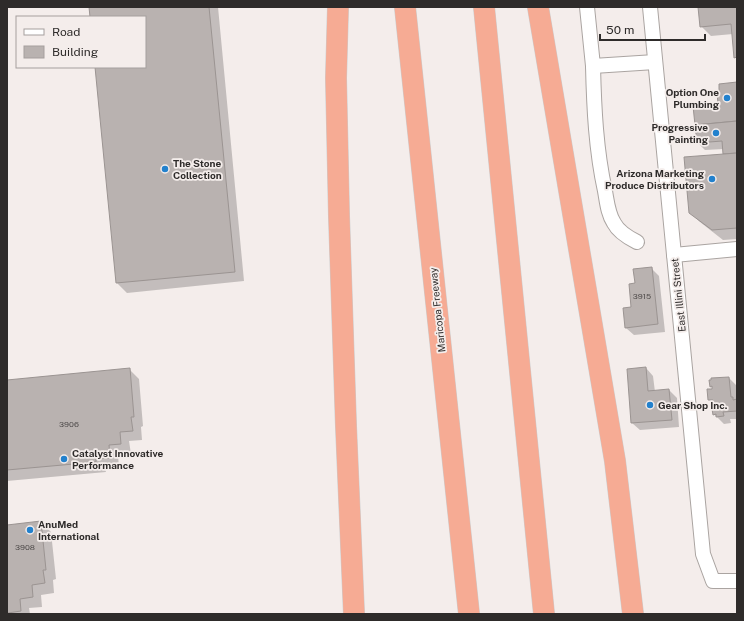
<svg xmlns="http://www.w3.org/2000/svg" width="744" height="621" font-family="'Public Sans',sans-serif">
<style>
.shadow{fill:#0003}
.building{fill:#b9b2b0;stroke:#9b9492}
.lines{fill:none;stroke-linecap:round;stroke-linejoin:round}
.minor-casing{stroke:#aaa4a1;stroke-width:16}
.highway-casing{stroke:#cdcccc;stroke-width:22}
.minor{stroke:#fff;stroke-width:14}
.highway{stroke:#f6ab94;stroke-width:21}
.poi-dot{fill:#2281cd;stroke:#f4edeb;stroke-width:1.5}
.labels{text-anchor:middle;dominant-baseline:central;stroke-width:3.5;stroke-linejoin:round;paint-order:stroke}
.number-label{font-size:8px;fill:#514d4c}
.poi-label{font-size:10px;font-weight:bold;fill:#2e2b2a;stroke:#f4edeb;text-anchor:start}
.street-label{font-size:10px;fill:#2e2b2a;stroke:#f4edeb}
</style>
<rect width="100%" height="100%" fill="#f4edeb"/>
<!-- shadow -->
<g class="shadow">
<polygon points="90,7 218,7 244,281 127,293 117,283 96,67 145,67 145,17 91,17"/>
<polygon points="699,7 737,7 737,59 735,57 733,34 711,36 701,26"/>
<polygon points="737,83 737,239 723,240 700,222 690,212 724,155 724,149 705,150 698,143 719,105"/>
<polygon points="651,268 659,276 665,332 634,335 626,328 632,308 636,284"/>
<polygon points="646,368 653,376 655,392 669,390 677,398 679,427 640,430 632,423"/>
<polygon points="129,369 139,379 143,426 141,427 142,440 129,441 131,454 118,455 119,468 105,469 106,472 7,481 7,381"/>
<polygon points="729,378 736,385 737,395 737,419 730,419 731,423 724,424 714,414 715,410 715,405 709,400 714,390 711,386"/>
<polygon points="41,522 51,532 56,579 53,580 54,593 41,595 42,607 29,608 30,614 7,614 7,526"/>
</g>
<!-- building -->
<g class="building">
<polygon points="89,7 209,7 235,272 116,283 95,67 145,67 145,17 90,17"/>
<polygon points="698,7 737,7 737,57 734,58 731,24 700,27"/>
<polygon points="737,82 737,121 695,125 693,106 718,104 717,92 719,92 719,84"/>
<polygon points="737,121 737,153 723,154 722,141 697,143 695,125"/>
<polygon points="737,153 737,228 712,230 689,213 684,157"/>
<polygon points="652,267 658,324 625,328 623,308 631,307 629,284 635,283 633,269"/>
<polygon points="646,367 648,391 669,389 672,420 631,423 627,369"/>
<polygon points="130,368 134,417 131,417 133,431 120,432 121,444 109,445 110,458 96,459 96,462 7,470 7,380"/>
<polygon points="729,377 731,397 733,397 733,400 737,399 737,394 737,411 723,412 724,416 716,417 716,414 713,415 712,409 714,409 713,400 708,400 707,389 712,389 712,386 710,387 709,380 711,380 711,378"/>
<polygon points="41,521 46,570 43,570 45,583 32,585 33,597 20,599 21,611 8,613 8,614 7,614 7,525"/>
</g>
<g class="lines">
<!-- minor casing -->
<g class="minor-casing">
<g id="minor">
<polyline points="587,7 593,66 655,62"/>
<polyline points="650,7 703,554 713,581 737,581"/>
<path d="M 593,66 C 594,108 596,150 605,191 C 607,202 608,214 614,223 C 618,231 629,238 637,242"/>
<polyline points="674,255 737,249"/>
</g>
</g>
<!-- highway casing -->
<g class="highway-casing">
<g id="highway">
<polyline points="338,7 336,78 339,216 346,426 354,614"/>
<polyline points="405,7 469,614"/>
<polyline points="484,7 544,614"/>
<polyline points="538,7 615,461 633,614"/>
</g>
</g>
<!-- minor -->
<use href="#minor" class="minor"/>
<!-- highway -->
<use href="#highway" class="highway"/>
</g>
<!-- markers -->
<g class="poi-dot">
<circle cx="727" cy="98" r="4"/>
<circle cx="716" cy="133" r="4"/>
<circle cx="165" cy="169" r="4"/>
<circle cx="712" cy="179" r="4"/>
<circle cx="650" cy="405" r="4"/>
<circle cx="64" cy="459" r="4"/>
<circle cx="30" cy="530" r="4"/>
</g>
<g class="labels">
<!-- number labels -->
<g class="number-label">
<text x="642" y="296">3915</text>
<text x="69" y="424">3906</text>
<text x="25" y="547">3908</text>
</g>
<!-- poi labels -->
<g class="poi-label">
<text x="719" y="92" text-anchor="end">Option One<tspan x="719" dy="12">Plumbing</tspan></text>
<text x="708" y="127" text-anchor="end">Progressive<tspan x="708" dy="12">Painting</tspan></text>
<text x="173" y="163">The Stone<tspan x="173" dy="12">Collection</tspan></text>
<text x="704" y="173" text-anchor="end">Arizona Marketing<tspan x="704" dy="12">Produce Distributors</tspan></text>
<text x="658" y="405">Gear Shop Inc.</text>
<text x="72" y="453">Catalyst Innovative<tspan x="72" dy="12">Performance</tspan></text>
<text x="38" y="524">AnuMed<tspan x="38" dy="12">International</tspan></text>
</g>
<!-- street labels -->
<g class="street-label">
<text transform="translate(678 295) rotate(-96)">East Illini Street</text>
<text transform="translate(437 310) rotate(-96)">Maricopa Freeway</text>
</g>
</g>
<!-- border -->
<rect width="744" height="621" fill="none" stroke="#2e2b2a" stroke-width="16"/>
<!-- legend -->
<rect x="16" y="16" width="130" height="52" fill="#f4edeb" stroke="#a59f9e"/>
<rect x="24" y="29" width="20" height="6" fill="#ffffff" stroke="#a59f9e"/>
<text x="52" y="36" font-size="12" fill="#2e2b2a">Road</text>
<rect x="24" y="46" width="20" height="12" fill="#b9b2b0" stroke="#a59f9e"/>
<text x="52" y="56" font-size="12" fill="#2e2b2a">Building</text>
<!-- scale -->
<path d="M600 34v6h105v-6" fill="none" stroke="#2e2b2a" stroke-width="2"/>
<text x="606" y="34" font-size="12" fill="#2e2b2a" stroke="#f4edeb" stroke-width="3" paint-order="stroke">50 m</text>
</svg>
